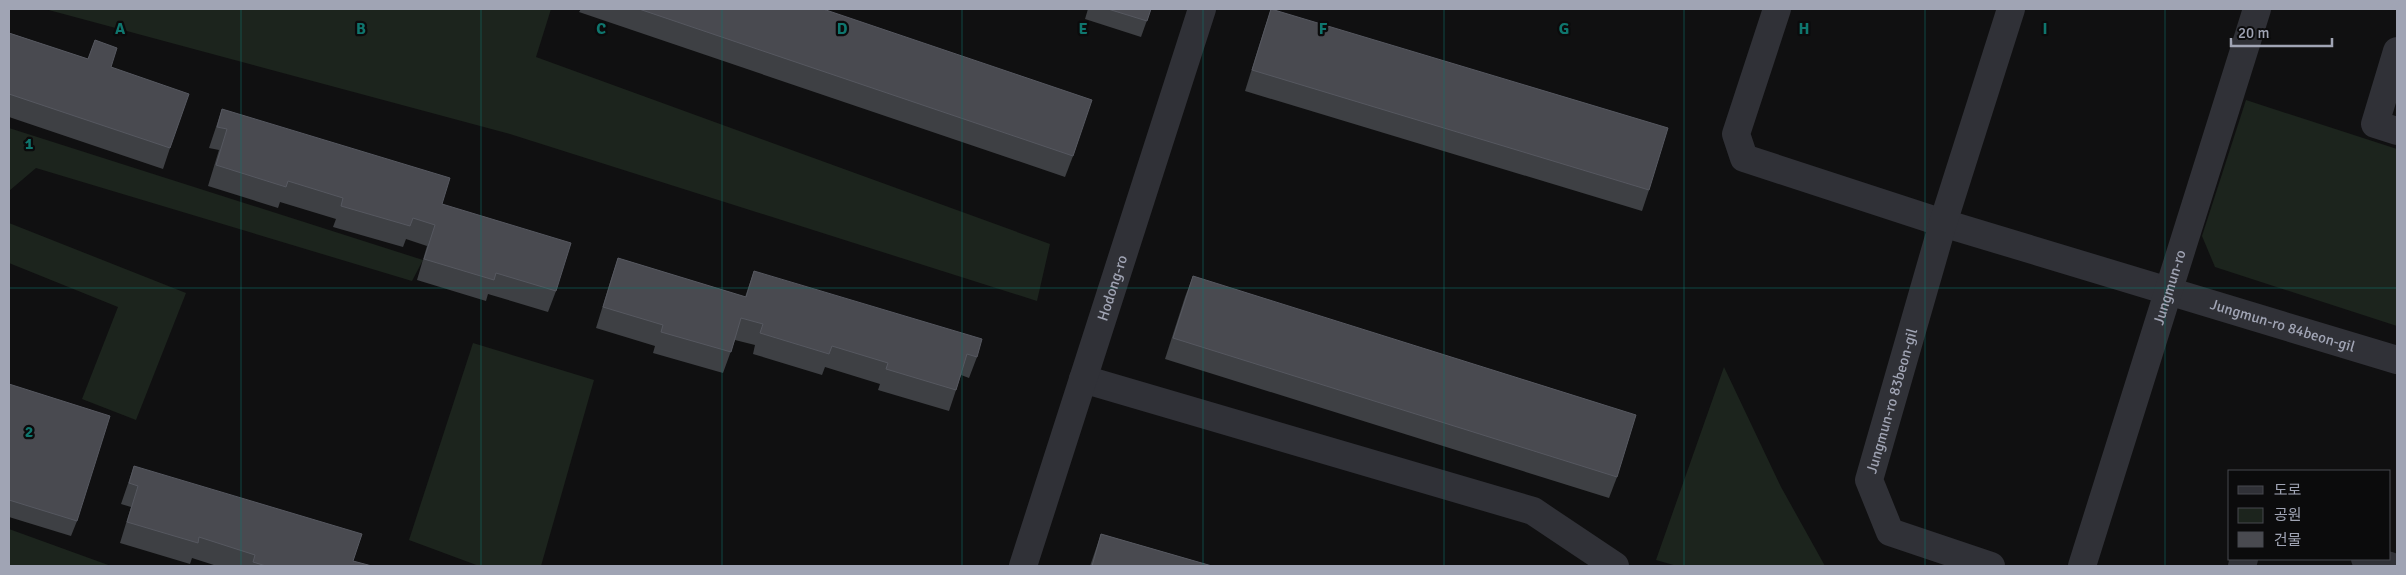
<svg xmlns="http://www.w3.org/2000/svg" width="2406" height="575" font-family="Signika,'Noto Sans KR',sans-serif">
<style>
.green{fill:#1c241d}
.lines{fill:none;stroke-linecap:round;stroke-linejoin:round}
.minor{stroke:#303137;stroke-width:28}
.wall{fill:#3e4044}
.building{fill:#494a50;stroke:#565860}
.grid{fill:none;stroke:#0f766e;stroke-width:1;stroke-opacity:0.55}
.labels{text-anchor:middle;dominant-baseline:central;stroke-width:4.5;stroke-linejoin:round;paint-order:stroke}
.street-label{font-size:15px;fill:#a0a4b4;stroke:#0b0b0c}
.grid-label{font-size:16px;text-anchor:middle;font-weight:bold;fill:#0f766e;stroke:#0b0b0c;stroke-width:4.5;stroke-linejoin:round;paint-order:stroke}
</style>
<rect width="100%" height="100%" fill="#101011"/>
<!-- green -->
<g class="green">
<polygon points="45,9 551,9 536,57 1050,244 1037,301 510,134"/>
<polygon points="2246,100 2397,149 2397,326 2215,267 2202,236"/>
<polygon points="9,128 423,260 412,281 36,168 9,191"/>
<polygon points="9,223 186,293 136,420 82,399 118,307 9,263"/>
<polygon points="473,343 594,380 541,566 479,566 409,540"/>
<polygon points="1724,367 1781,487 1825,566 1677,566 1656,560"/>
<polygon points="9,529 111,566 9,566"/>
</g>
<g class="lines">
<!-- minor -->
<g class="minor">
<path id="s1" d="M 1777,9 L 1736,134 L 1744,158 L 1943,223 L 2397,360"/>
<polyline points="2397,51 2375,124 2397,131"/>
<polyline points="1083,379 1533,511 1615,566"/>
<polyline points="2365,559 2390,566"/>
<path id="s2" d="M 1023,566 L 1202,9"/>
<path id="s3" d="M 1991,566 L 1890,532 L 1869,480 L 1943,223 L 2011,9"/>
<path id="s4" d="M 2082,566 L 2257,9"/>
<polyline points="2242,566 2244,559"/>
</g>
</g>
<!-- wall -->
<g class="wall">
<polygon points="581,9 823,9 1073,156 1065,177 579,12"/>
<polygon points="1088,9 1151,9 1141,37 1085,19"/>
<polygon points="1271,9 1649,190 1642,211 1245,91 1264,30"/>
<polygon points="9,33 88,59 95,40 111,67 170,148 163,169 9,117"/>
<polygon points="222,109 442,204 556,291 548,312 488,294 486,301 417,280 427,246 406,239 403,247 333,227 336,219 280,202 278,208 208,186 219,150 209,148"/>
<polygon points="618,258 745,297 754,271 977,357 969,378 961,375 949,411 878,390 880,384 825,367 822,375 753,354 755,345 735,340 723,373 653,353 655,346 596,328 611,279"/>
<polygon points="1193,276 1617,477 1609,498 1165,359 1185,297"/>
<polygon points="9,384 77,521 71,536 9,517"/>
<polygon points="134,466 353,561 372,566 217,566 192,558 190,564 120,543 131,507 121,504"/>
<polygon points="1101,534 1212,566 1090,566"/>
</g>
<!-- building -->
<g class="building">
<polygon points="639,9 823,9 1092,100 1073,156"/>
<polygon points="1108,9 1151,9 1147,21"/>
<polygon points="1271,9 1668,128 1649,190 1252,70"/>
<polygon points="9,33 88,59 95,40 117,48 111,67 189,94 170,148 9,94"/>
<polygon points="222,109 450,178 442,204 571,243 556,291 496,273 494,280 424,259 435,225 413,218 410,226 341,206 343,198 288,181 286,187 216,165 227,129 217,127"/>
<polygon points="618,258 746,297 754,271 982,339 977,357 967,354 956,390 886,369 888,363 832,346 829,354 760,333 763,324 741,318 731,352 661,332 663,325 603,307"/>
<polygon points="1193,276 1636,415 1617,477 1173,338"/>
<polygon points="9,384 110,416 77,521 9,500"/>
<polygon points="134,466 362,534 353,561 372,566 266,566 253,562 255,555 199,537 198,543 127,522 138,486 129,483"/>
<polygon points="1101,534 1212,566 1092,566"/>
</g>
<!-- grid -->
<path class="grid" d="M 241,9 L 241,566M 481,9 L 481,566M 722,9 L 722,566M 962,9 L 962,566M 1203,9 L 1203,566M 1444,9 L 1444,566M 1684,9 L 1684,566M 1925,9 L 1925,566M 2165,9 L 2165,566M 9,288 L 2397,288"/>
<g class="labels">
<!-- street labels -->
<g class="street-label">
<text stroke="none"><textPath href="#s2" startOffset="292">Hodong-ro</textPath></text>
<text stroke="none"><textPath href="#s4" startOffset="292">Jungmun-ro</textPath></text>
<text stroke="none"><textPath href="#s1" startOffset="721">Jungmun-ro 84beon-gil</textPath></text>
<text stroke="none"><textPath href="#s3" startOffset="245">Jungmun-ro 83beon-gil</textPath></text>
</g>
</g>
<g class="grid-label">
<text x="120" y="34">A</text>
<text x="361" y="34">B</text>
<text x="601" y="34">C</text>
<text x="842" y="34">D</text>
<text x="1083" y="34">E</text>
<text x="1323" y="34">F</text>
<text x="1564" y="34">G</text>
<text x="1804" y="34">H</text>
<text x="2045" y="34">I</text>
<text x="29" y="149">1</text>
<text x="29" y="437">2</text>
</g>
<!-- border -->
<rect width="2406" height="575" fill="none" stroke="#a0a4b4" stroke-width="20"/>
<!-- legend -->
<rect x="2228" y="470" width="162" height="90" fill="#0b0b0c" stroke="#47484f"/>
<rect x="2238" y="486" width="25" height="8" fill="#303137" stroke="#47484f"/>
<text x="2274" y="495" font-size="15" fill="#a0a4b4">도로</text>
<rect x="2238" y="508" width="25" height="15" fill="#1c241d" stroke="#47484f"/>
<text x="2274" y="520" font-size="15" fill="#a0a4b4">공원</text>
<rect x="2238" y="532" width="25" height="15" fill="#494a50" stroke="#47484f"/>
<text x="2274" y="545" font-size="15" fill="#a0a4b4">건물</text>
<!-- scale -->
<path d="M2231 38v8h101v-8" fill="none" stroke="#a0a4b4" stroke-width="2.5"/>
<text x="2238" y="38" font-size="15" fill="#a0a4b4" stroke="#0b0b0c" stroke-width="4" paint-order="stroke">20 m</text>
</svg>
